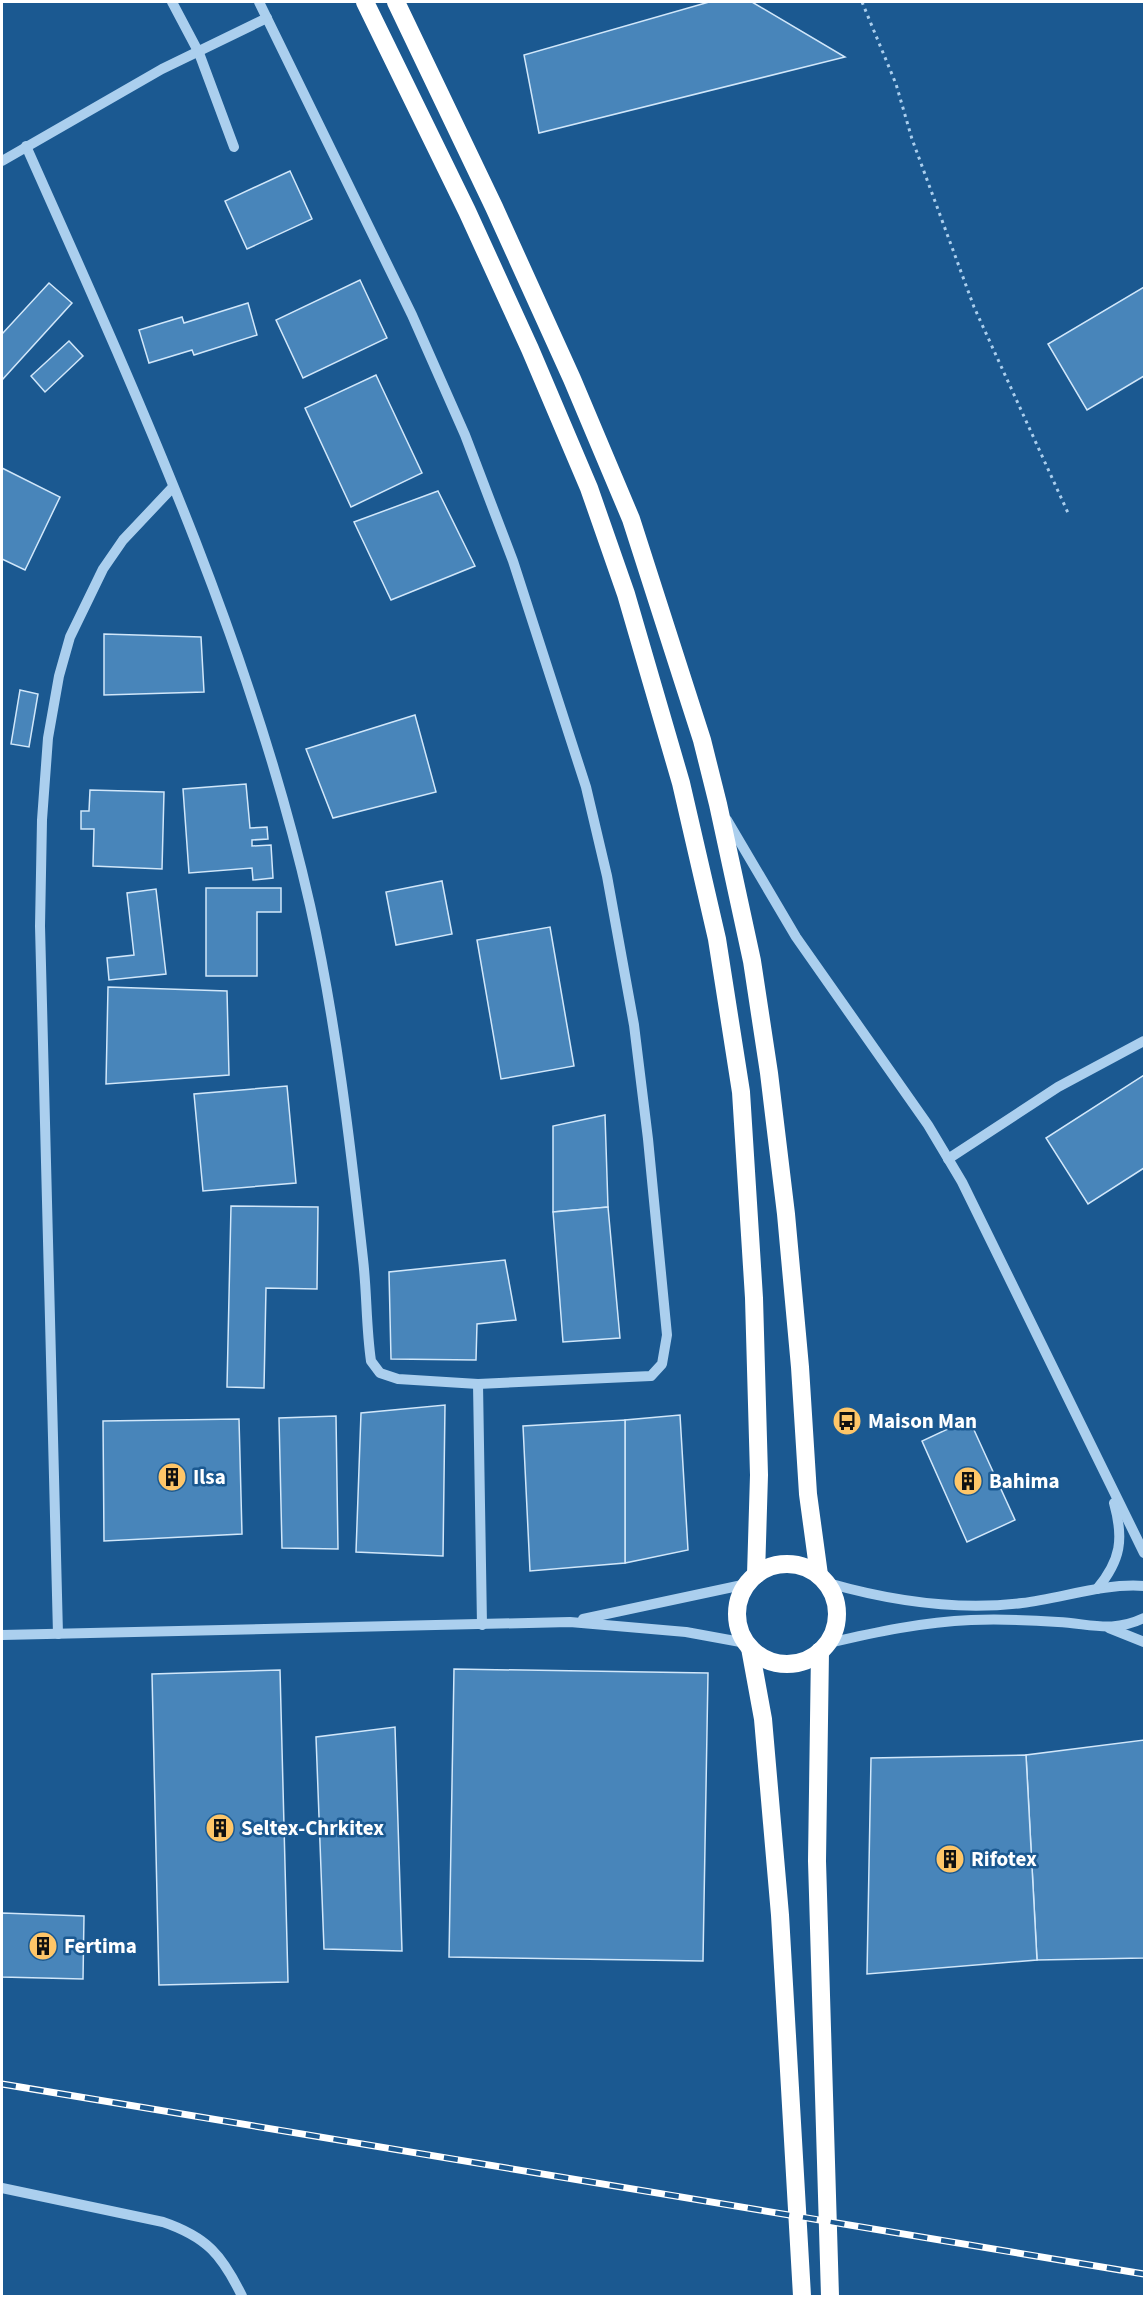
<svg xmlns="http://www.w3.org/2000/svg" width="1146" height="2298" font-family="'Source Sans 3',sans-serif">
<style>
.building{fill:#4885ba;stroke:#d1e7fa;stroke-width:1.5}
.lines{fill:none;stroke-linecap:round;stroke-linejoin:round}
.path{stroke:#abcfee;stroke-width:3;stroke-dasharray:3 4.5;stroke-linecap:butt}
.minor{stroke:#abcfee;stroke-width:10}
.highway{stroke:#fff;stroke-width:18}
.rail-casing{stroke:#fff;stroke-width:7}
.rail{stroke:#1b5991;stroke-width:4.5;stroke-dasharray:14;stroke-linecap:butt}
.labels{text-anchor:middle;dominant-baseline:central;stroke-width:5;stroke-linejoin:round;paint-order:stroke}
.poi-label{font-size:21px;font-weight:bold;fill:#fff;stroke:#1b5991;text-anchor:start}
</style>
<rect width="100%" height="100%" fill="#1b5991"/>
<!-- building -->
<g class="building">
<polygon points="709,2 752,2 845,57 539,133 524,55"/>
<polygon points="290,171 312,219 247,249 225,201"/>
<polygon points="360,280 387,338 303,378 276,320"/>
<polygon points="49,283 72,303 2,380 2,334"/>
<polygon points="1144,287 1144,376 1087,410 1048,344"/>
<polygon points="248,303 257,335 194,355 192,350 149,363 139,330 182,317 184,323"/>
<polygon points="69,341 83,356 45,392 31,376"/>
<polygon points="376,375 422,473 351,507 305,408"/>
<polygon points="2,468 60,497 25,570 2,559"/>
<polygon points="438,491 475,566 391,600 354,522"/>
<polygon points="104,634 201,637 204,692 104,695"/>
<polygon points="20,690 38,694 29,747 11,744"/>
<polygon points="415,715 436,792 333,818 306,749"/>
<polygon points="246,784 250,828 267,827 268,839 252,840 252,846 271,845 273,878 253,880 252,868 189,873 183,789"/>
<polygon points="90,790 164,792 162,869 93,866 94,829 81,829 81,811 89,811"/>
<polygon points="442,881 452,934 396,945 386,892"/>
<polygon points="206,888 281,888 281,912 257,912 257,976 206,976"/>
<polygon points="156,889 166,974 109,980 107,958 134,955 127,893"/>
<polygon points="550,927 574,1066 501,1079 477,940"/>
<polygon points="108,987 227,991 229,1075 106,1084"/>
<polygon points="1144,1075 1144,1168 1088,1204 1046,1138"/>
<polygon points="287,1086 296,1183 203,1191 194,1094"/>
<polygon points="605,1115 608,1207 553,1212 553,1126"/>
<polygon points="231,1206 318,1207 317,1289 266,1288 264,1388 227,1387"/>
<polygon points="608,1207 620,1338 563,1342 553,1212"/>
<polygon points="505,1260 516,1320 477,1324 476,1360 391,1359 389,1272"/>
<polygon points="445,1405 443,1556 356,1552 361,1413"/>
<polygon points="680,1415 688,1550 625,1563 625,1420"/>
<polygon points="336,1416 338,1549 282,1548 279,1418"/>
<polygon points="239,1419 242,1534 104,1541 103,1421"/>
<polygon points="969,1419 1015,1520 967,1542 922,1441"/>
<polygon points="625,1420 625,1563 530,1571 523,1426"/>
<polygon points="454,1669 708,1673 703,1961 449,1957"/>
<polygon points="280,1670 288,1982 159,1985 152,1674"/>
<polygon points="395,1727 402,1951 324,1949 316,1737"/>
<polygon points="1144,1740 1144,1958 1037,1960 1026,1755"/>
<polygon points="1026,1755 1037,1960 867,1974 871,1758"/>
<polygon points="2,1913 84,1916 83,1979 2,1977"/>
</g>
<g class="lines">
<!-- path -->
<polyline class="path" points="862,2 896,84 912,139 974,307 1069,515"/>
<!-- minor -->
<g class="minor">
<polyline points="172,2 199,53 234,147"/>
<path d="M 26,146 C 136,393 250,641 310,905 C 336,1021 350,1141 363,1259 C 367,1293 366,1327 371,1361 L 380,1373 L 398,1379 L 478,1384 L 651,1376 L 662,1364 L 667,1335 L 648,1139 L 634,1025 L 607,876 L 586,787 L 513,561 L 465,435 L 412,315 L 259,2"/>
<polyline points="2,161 162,69 267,18"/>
<polyline points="727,820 796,937 928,1125 962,1182 1144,1553"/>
<polyline points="948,1159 1058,1087 1144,1041"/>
<polyline points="478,1384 482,1625"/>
<path d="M 828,1583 C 891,1601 956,1611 1022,1603 C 1063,1598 1103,1583 1144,1586"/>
<path d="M 1097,1589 C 1121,1560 1124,1539 1114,1503"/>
<polyline points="583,1619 747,1584"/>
<polyline points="1109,1628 1144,1642"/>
<polyline points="58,1634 40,926 42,820 48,738 59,676 70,637 103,569 123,540 173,487"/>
<polyline points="2,1635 570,1622 686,1632 746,1643"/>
<path d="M 829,1643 C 876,1632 923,1622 971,1620 C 1000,1619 1029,1620 1058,1622 C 1092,1624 1112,1633 1144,1618"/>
<path d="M 2,2188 L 163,2222 C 207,2237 222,2255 242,2296"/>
</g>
<!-- highway -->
<g class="highway">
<polyline points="365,2 467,211 530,349 589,488 626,594 681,783 717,939 741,1092 754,1298 759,1475 756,1575"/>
<polyline points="396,2 494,207 572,379 631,519 702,740 718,804 752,961 769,1073 786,1214 800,1367 808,1494 819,1575"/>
<circle cx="787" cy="1614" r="50"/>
<polyline points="750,1648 763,1719 780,1915 802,2296"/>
<polyline points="820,1651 817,1861 830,2296"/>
</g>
<!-- rail casing -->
<g class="rail-casing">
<polyline id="rail" points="2,2084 1144,2274"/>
</g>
<!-- rail -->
<use href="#rail" class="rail"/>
</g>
<!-- icons -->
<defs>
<g id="bus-disc" transform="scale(1.5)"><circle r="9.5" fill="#ffc668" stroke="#1b5991"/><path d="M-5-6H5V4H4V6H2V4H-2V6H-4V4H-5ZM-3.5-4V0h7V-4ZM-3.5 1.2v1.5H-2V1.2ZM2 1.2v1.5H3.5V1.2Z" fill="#111"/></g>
<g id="building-disc" transform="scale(1.5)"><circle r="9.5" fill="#ffc668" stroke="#1b5991"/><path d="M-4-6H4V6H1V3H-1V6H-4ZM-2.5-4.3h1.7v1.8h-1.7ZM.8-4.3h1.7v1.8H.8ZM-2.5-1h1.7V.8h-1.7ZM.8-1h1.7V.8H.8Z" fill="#111"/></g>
</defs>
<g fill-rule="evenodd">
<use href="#bus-disc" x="847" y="1421"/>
<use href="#building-disc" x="172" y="1477"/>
<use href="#building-disc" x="968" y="1481"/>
<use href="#building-disc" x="220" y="1828"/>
<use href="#building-disc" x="950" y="1859"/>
<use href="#building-disc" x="43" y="1946"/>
</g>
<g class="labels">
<!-- poi labels -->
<g class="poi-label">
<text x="868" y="1421">Maison Man</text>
<text x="193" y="1477">Ilsa</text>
<text x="989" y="1481">Bahima</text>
<text x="241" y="1828">Seltex-Chrkitex</text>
<text x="971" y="1859">Rifotex</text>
<text x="64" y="1946">Fertima</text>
</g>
</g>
<!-- border -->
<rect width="1146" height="2298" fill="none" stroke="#ffffff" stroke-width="6"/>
</svg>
